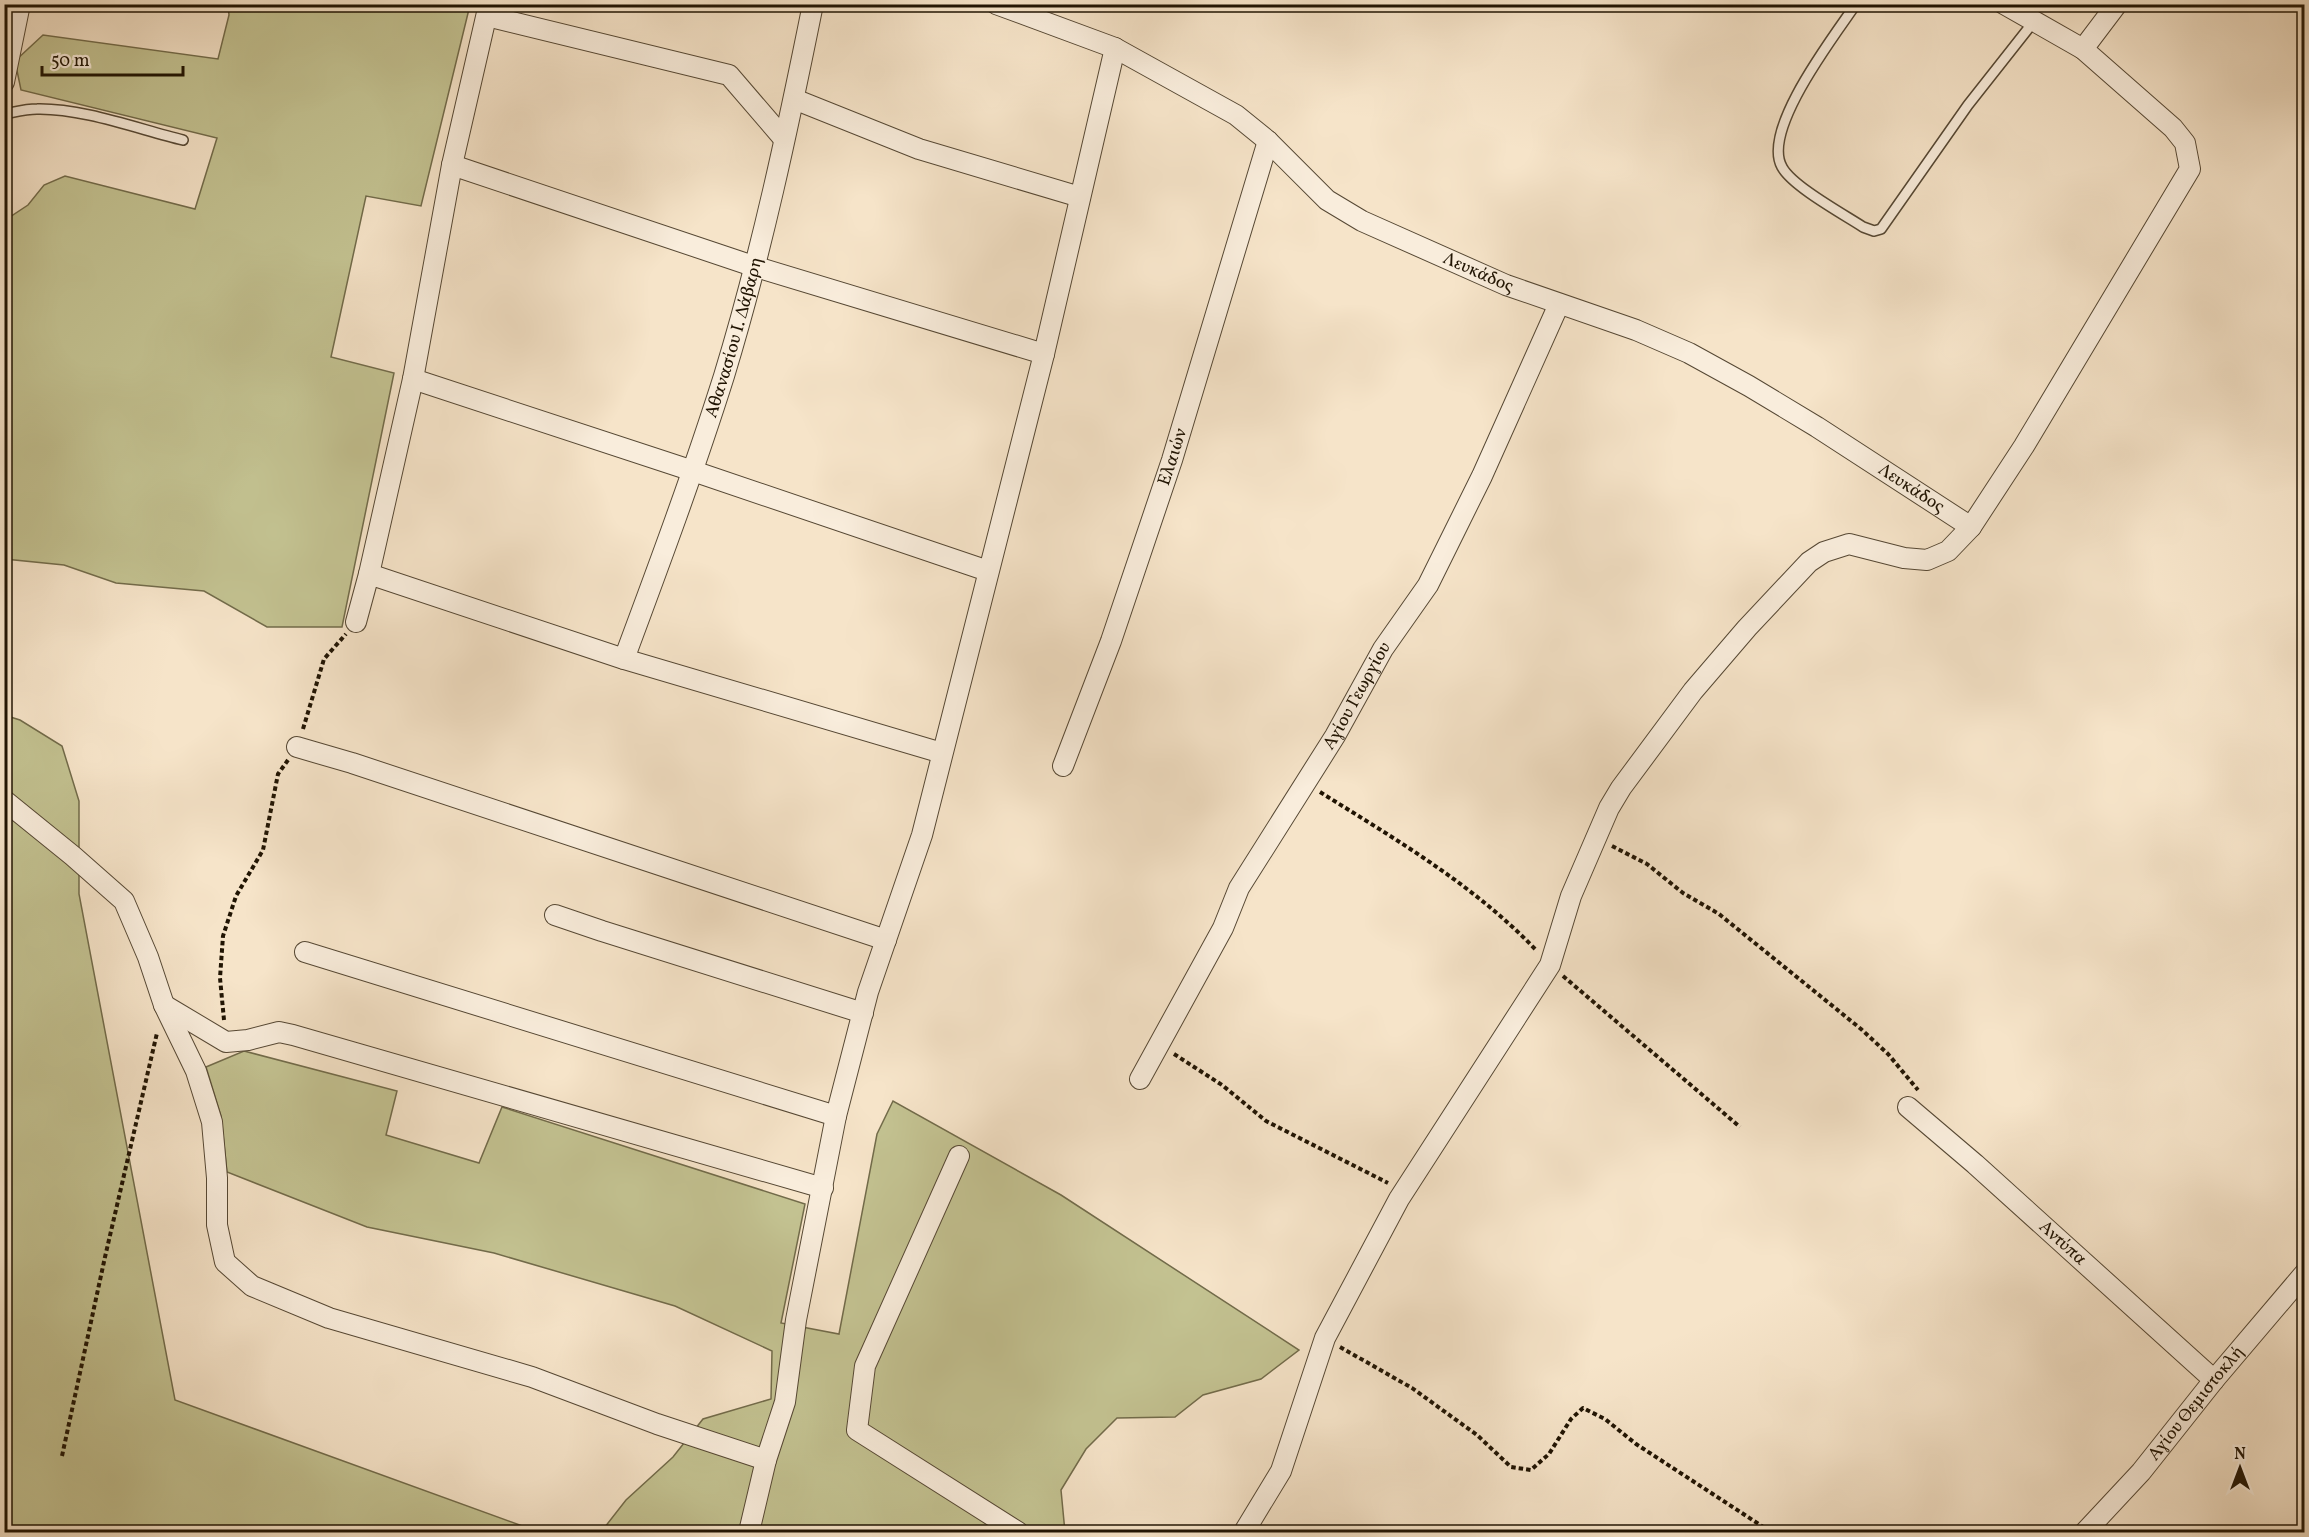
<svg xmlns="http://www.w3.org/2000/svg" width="2309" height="1537" font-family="Vollkorn,serif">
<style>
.green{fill:#c3c291;stroke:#726b4a;stroke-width:1.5}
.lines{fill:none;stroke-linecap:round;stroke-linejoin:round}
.lane-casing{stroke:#564834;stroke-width:12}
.street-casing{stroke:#564834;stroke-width:22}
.path{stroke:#201403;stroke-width:4;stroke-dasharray:4.5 3;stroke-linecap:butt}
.lane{stroke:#f9eddc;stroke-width:9}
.street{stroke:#f9eddc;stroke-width:20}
.labels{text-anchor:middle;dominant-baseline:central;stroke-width:6;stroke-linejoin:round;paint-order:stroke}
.street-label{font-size:18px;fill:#201403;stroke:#f9eddc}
</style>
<rect width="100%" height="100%" fill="#f6e4c9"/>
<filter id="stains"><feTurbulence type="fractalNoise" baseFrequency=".00333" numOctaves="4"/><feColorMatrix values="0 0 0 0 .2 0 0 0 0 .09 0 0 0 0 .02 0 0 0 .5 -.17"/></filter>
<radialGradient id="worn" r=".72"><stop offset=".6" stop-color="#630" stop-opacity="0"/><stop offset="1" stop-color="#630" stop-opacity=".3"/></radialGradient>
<!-- green -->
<g class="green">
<polygon points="228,5 470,5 421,206 366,196 331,357 394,373 342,627 267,627 204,591 116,583 64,565 5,559 4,221 28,205 44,185 65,176 195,209 217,138 21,90 15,61 43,35 218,59 229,15"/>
<polygon points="4,715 20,720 62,746 79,801 79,894 175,1400 539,1532 5,1532"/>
<polygon points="244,1051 397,1091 386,1135 479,1163 502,1107 805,1204 781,1323 839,1334 877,1134 893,1101 1061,1195 1299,1350 1261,1379 1203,1395 1175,1417 1117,1418 1086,1449 1061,1490 1065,1532 601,1532 626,1500 673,1457 703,1419 771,1399 772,1351 675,1306 494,1253 367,1227 227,1172 221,1116 206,1067"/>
</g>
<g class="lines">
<!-- lane casing -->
<g class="lane-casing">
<g id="lane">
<path d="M 1856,4 C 1835,35 1761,130 1782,167 C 1792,186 1843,214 1863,227 L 1874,231 L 1881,229 L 1968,105 L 2035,20"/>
<path d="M 4,114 C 15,112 26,109 37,109 C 82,108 138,129 183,140"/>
</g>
</g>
<!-- street casing -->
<g class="street-casing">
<g id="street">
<path id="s1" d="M 996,4 L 1115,48 L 1236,115 L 1268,141 L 1327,200 L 1362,221 L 1506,285 L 1636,330 L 1689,353 L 1749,386 L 1817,427 L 1971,527"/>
<polyline points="487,16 729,75 784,139"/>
<polyline points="2083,49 2117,4"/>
<polyline points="4,82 20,4"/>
<polyline points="794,99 919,149 1080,197"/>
<polyline points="452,165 753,266 1044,354"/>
<polyline points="413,379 693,471 988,571"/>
<polyline points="369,574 413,379 452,165 489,4"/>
<polyline points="356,622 369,574 624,659 942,753"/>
<path id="s2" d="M 624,659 C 659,565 694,471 724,376 C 761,255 788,128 813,4"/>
<polyline points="297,747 352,763 886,940"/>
<path id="s3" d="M 1063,766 L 1111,641 L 1172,460 L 1268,141"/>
<polyline points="4,800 73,856 124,901 148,957 164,1005 196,1071 212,1122 217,1178 217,1225 225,1262 252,1286 329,1318 532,1377 657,1424 766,1460"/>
<polyline points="555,915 602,931 863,1013"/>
<polyline points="305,952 836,1116"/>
<polyline points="164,1005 226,1042 248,1040 279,1032 293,1035 823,1188"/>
<path id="s4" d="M 1140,1079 L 1223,928 L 1239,888 L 1335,736 L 1383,649 L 1428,585 L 1482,476 L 1559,304"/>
<path id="s5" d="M 1908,1107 L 1975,1164 L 2214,1380"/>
<polyline points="959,1156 865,1366 857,1430 1018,1532"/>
<polyline points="749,1532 766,1460 785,1402 796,1320 836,1116 868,992 922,835 1044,354 1115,48"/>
<polyline points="1244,1532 1281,1471 1325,1338 1399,1199 1550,965 1571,896 1609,808 1621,788 1693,691 1747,628 1809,562 1824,552 1849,544 1904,558 1927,560 1948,551 1971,527 2024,446 2190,169 2185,143 2173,128 2083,49 2004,4"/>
<path id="s6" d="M 2085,1532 L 2141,1472 L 2214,1380 L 2304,1274"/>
</g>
</g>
<!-- path -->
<g class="path">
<polyline points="303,729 324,659 346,634"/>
<path d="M 1320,792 C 1395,839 1474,885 1536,950"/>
<polyline points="1612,846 1647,864 1683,893 1719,914 1861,1029 1888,1054 1918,1090"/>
<polyline points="1563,976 1740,1127"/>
<polyline points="224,1020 220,978 223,936 236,896 263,850 278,774 288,760"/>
<polyline points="1174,1054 1222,1085 1266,1121 1388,1183"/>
<polyline points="1340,1347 1412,1388 1477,1435 1511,1467 1531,1470 1549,1454 1571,1419 1583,1408 1605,1419 1636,1444 1771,1532"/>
<polyline points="62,1456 105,1257 157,1033"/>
</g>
<!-- lane -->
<use href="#lane" class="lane"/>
<!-- street -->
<use href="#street" class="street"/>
</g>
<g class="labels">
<!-- street labels -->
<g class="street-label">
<text stroke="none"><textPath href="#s1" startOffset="558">Λευκάδος</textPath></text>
<text stroke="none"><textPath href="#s2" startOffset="340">Αθανασίου Ι. Δάβαρη</textPath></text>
<text stroke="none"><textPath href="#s3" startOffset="328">Ελαιών</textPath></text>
<text stroke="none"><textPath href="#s1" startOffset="1044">Λευκάδος</textPath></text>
<text stroke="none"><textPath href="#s4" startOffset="441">Αγίου Γεωργίου</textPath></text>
<text stroke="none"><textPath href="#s5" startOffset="206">Αντύπα</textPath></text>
<text stroke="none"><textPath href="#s6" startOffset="170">Αγίου Θεμιστοκλή</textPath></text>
</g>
</g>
<!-- margin -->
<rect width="2309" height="1537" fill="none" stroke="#f6e4c9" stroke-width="24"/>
<rect x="6" y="6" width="2297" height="1525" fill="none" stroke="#201403" stroke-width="3"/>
<rect x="12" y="12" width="2285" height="1513" fill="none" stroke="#201403" stroke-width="1.5"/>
<!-- north arrow -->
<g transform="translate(2240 1468)" stroke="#f9eddc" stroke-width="4.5" paint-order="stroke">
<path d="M0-4.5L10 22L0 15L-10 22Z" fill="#201403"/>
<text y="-9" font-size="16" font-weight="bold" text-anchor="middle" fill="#201403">N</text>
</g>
<!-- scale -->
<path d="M42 66v9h141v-9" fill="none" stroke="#201403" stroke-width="3"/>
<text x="51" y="66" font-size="18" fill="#201403" stroke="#f9eddc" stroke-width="4.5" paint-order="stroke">50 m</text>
<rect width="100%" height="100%" filter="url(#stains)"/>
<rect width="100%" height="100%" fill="url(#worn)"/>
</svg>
